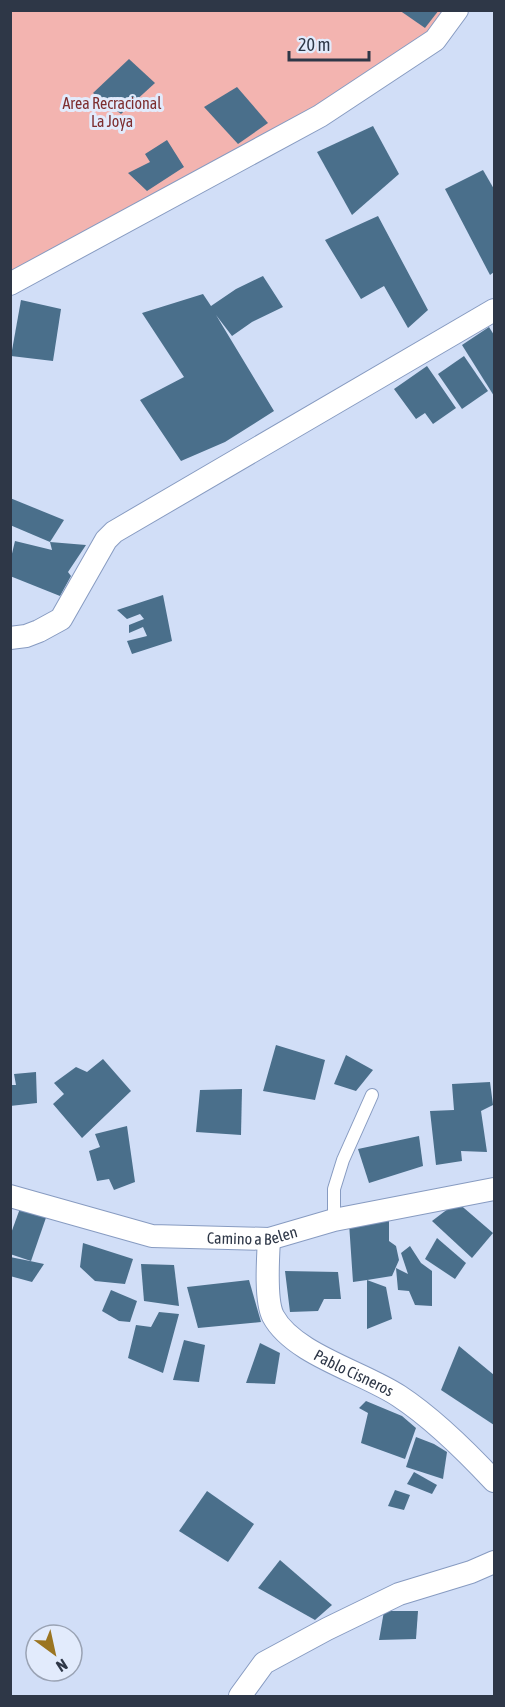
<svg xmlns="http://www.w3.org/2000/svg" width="505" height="1707" font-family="'Asap Condensed',sans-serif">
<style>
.green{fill:#f3b4b0}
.building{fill:#4a6f8b}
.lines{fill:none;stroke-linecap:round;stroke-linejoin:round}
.lane-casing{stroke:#879bc1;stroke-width:14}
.street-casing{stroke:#879bc1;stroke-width:24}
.lane{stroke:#fff;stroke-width:12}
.street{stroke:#fff;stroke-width:22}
.labels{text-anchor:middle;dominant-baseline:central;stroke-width:6;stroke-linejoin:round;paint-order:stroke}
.park-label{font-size:16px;fill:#7d2e2f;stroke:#e2ebfc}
.street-label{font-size:16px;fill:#2e3747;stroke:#e2ebfc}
</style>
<rect width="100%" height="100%" fill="#d1def7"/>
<!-- green -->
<polygon class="green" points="11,11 456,11 435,40 11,285"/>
<!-- building -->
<g class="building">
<polygon points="399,10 439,10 425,28"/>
<polygon points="129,59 155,83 121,114 93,93"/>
<polygon points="237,87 268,123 238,144 204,107"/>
<polygon points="373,126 399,174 352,215 317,152"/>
<polygon points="167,140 184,167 147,191 128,173 150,162 145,154"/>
<polygon points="483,170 494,189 494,272 490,275 445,189"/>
<polygon points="378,216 428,310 408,328 384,286 361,299 325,240"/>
<polygon points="263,276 283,307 252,322 232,336 216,315 274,411 225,442 181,461 140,400 184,377 142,313 203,294 211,306 236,289"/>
<polygon points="21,300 61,309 53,361 11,356"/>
<polygon points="489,327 494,335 494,396 462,345"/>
<polygon points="464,356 488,391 462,409 438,374"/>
<polygon points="427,366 456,408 433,424 425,413 416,419 394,389"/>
<polygon points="10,498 64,520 50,542 10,525"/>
<polygon points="15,541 52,550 50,542 86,545 68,572 71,576 60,596 10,576 10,562"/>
<polygon points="163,595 172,641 132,654 127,641 147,636 143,627 129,633 129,625 144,619 140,614 127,619 117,610"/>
<polygon points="276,1045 325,1060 315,1100 263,1091"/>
<polygon points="346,1055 373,1070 356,1091 334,1084"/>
<polygon points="103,1059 131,1091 82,1138 53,1104 64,1094 54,1083 76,1067 87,1072"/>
<polygon points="36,1072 37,1103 10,1106 10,1085 16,1085 14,1074"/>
<polygon points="490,1082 493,1105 481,1111 487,1152 461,1151 462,1161 436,1165 430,1111 454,1110 452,1084"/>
<polygon points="242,1089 241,1135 196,1132 200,1090"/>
<polygon points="127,1126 135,1182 114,1190 109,1179 97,1181 89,1151 100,1147 95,1134"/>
<polygon points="419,1136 423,1166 369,1183 358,1149"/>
<polygon points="457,1202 493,1233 472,1258 432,1221"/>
<polygon points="22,1203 49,1209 31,1261 10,1254 10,1236"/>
<polygon points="389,1218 389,1241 396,1246 399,1260 392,1276 367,1280 386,1287 392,1319 367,1329 367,1280 353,1282 349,1223"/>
<polygon points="437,1238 466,1263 455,1279 425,1259"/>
<polygon points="83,1243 133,1259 125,1284 95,1281 80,1267"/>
<polygon points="410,1246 421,1263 432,1271 432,1306 415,1305 409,1291 398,1290 396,1268 408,1274 401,1253"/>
<polygon points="10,1257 30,1261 44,1264 32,1282 10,1276"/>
<polygon points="141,1264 174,1265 179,1306 144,1301"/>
<polygon points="285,1271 338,1272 341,1299 324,1299 318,1311 290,1312"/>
<polygon points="249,1280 261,1322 198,1328 187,1287"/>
<polygon points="111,1290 137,1301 130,1322 119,1321 102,1311"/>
<polygon points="159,1312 179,1314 163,1373 128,1358 136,1325 151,1327"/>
<polygon points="184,1340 205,1345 199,1382 173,1380"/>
<polygon points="260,1343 280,1353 275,1384 246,1383"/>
<polygon points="459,1346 494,1375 494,1425 441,1390"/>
<polygon points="366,1401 402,1416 416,1428 405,1459 361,1443 368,1413 359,1408"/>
<polygon points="416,1437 434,1444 447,1452 443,1479 406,1467"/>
<polygon points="414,1472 437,1485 432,1494 407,1484"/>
<polygon points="395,1490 410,1495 404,1510 388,1506"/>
<polygon points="207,1491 254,1524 228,1562 179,1531"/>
<polygon points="280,1560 332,1605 315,1620 258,1588"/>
<polygon points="384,1611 418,1611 416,1639 379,1640"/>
</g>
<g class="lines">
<!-- lane casing -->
<g class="lane-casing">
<polyline id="lane" points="334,1220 334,1189 343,1160 372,1095"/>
</g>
<!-- street casing -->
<g class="street-casing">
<g id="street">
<polyline points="10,284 320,116 435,40 457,10"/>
<polyline points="10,638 26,636 39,631 61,619 106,540 114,532 494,310"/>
<path id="s1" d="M 10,1196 L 152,1236 L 269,1239 L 334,1220 L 494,1189"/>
<path id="s2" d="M 269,1239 C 268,1258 265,1300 273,1316 C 293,1354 363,1372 399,1396 C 434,1419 466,1451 494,1481"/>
<polyline points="240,1696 264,1663 327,1629 399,1594 471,1572 494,1562"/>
</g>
</g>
<!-- lane -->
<use href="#lane" class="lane"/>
<!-- street -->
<use href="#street" class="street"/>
</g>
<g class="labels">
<!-- park labels -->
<g class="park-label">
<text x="112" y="103">Area Recracional<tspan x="112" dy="18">La Joya</tspan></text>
</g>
<!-- street labels -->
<g class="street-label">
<text stroke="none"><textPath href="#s1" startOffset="248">Camino a Belen</textPath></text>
<text stroke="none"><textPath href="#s2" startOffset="178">Pablo Cisneros</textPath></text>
</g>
</g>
<!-- border -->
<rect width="505" height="1707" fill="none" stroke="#2e3747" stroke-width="24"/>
<!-- north arrow -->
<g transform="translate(54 1653) rotate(147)"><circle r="28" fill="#e2ebfc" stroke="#9aa3b4" stroke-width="1.5"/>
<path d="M0-4.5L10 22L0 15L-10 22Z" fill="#9b7521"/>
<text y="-9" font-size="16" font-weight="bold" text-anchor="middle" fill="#2e3747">N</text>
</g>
<!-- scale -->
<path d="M289 51v9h80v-9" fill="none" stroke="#2e3747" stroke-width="3"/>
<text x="298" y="51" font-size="18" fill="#2e3747" stroke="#e2ebfc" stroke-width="4.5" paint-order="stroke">20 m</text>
</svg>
